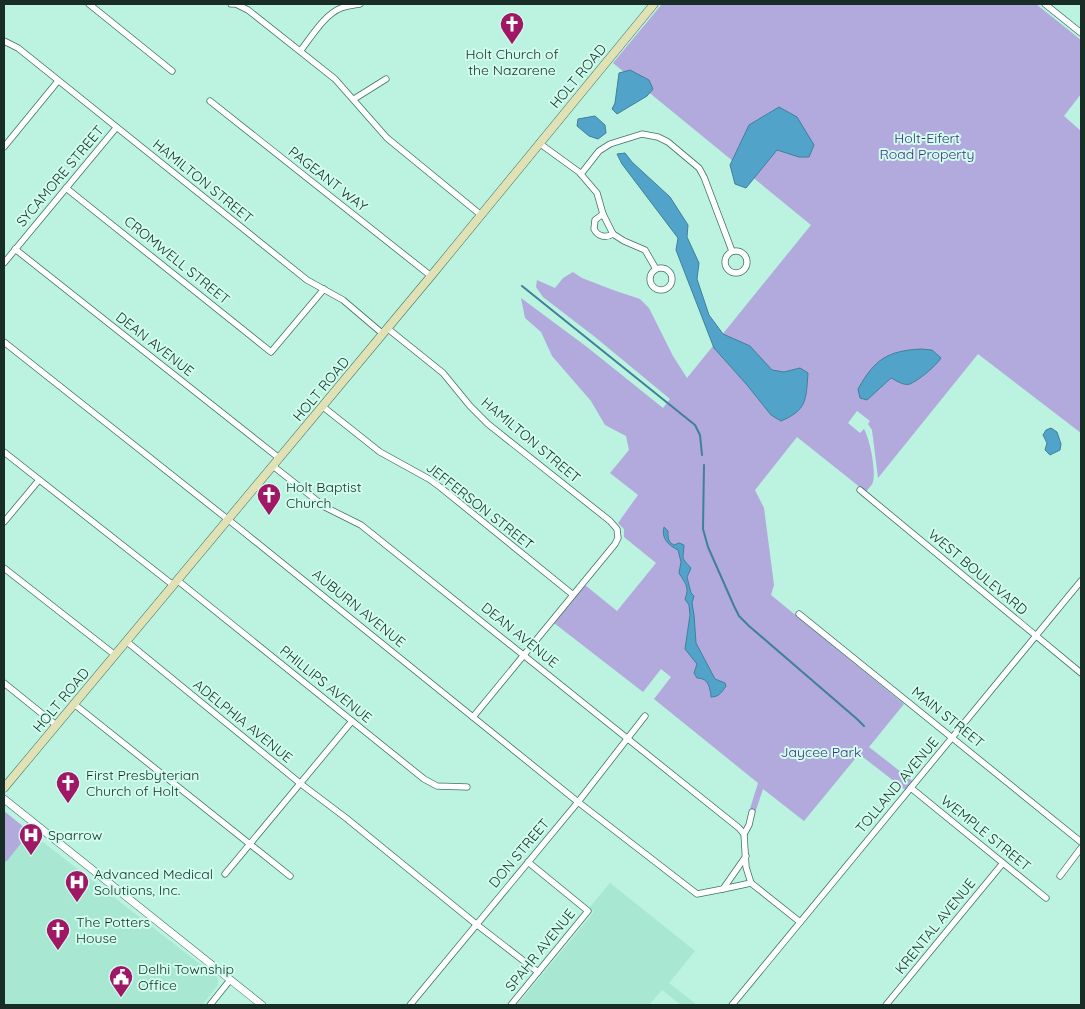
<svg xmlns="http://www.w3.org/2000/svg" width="1085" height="1009" font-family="Quicksand,sans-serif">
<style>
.built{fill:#a8e8d3}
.green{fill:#b2a9dd}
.water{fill:#52a3ca;stroke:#408099}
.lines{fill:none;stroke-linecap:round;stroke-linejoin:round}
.stream{stroke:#408099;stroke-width:2}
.minor-casing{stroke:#3f7263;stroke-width:7}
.tertiary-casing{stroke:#3f7263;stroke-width:8}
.secondary-casing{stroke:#3f7263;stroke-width:9}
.minor{stroke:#fff;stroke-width:5.5}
.tertiary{stroke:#fff;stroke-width:7}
.secondary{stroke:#e0e2b6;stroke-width:8}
.labels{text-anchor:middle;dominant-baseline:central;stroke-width:4;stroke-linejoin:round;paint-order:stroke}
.poi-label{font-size:14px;fill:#172d26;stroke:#d1fdee;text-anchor:start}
.street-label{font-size:14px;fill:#172d26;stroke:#d1fdee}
.park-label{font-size:14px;fill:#452f7e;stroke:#d1fdee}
</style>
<rect width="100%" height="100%" fill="#bbf2e0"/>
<!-- built -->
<g class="built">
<polygon points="30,832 218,978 218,985 202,1005 4,1005 4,862 7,861"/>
<polygon points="610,883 695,951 669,983 697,1005 681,1005 662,990 649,1005 517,1005 594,912 589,908"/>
</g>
<!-- green -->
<g class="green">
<path d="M 662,4 L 1036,4 L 1081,40 L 1081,94 L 1064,116 L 1081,131 L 1081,433 L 978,354 L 878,478 L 872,430 L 868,424 L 870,421 L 857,411 L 848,423 L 860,433 L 864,429 C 870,440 876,469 873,482 C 872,485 868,489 866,492 L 797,437 L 755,490 L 764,508 L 774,585 L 771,595 L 904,704 L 869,747 L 915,783 L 908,792 L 859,754 L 804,821 L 763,789 L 755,813 L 749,812 L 758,783 L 654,699 L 671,677 L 661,669 L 643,692 L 554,623 L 585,585 L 617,611 L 656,563 L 624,537 L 624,529 L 618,523 L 638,495 L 610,473 L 629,450 L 626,436 L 605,425 L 591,401 L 552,356 L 541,332 L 525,318 L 521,298 L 587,347 L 663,408 L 670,399 L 595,337 L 543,297 L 536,287 L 537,280 L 555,288 L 563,278 L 573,272 L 582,278 L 613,290 L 640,299 L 649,308 L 673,356 L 687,378 L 811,225 L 613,63 Z"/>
<polygon points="4,811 30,832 7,861 4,862"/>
</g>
<!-- water -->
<g class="water">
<polygon points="630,70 649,80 653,89 647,96 617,114 612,109 615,103 619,73"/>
<polygon points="779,107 797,117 814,145 809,157 799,157 777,150 746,188 735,184 730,165 749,125"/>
<polygon points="595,116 605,125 606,133 598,139 589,136 577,126 578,119"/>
<path d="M 625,153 L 632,162 L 670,197 L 688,225 L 687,237 L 699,263 L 697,279 L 709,315 L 723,334 L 750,346 L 772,370 L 784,372 L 800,368 L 808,373 C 806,400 807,410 781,421 L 771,415 L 747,385 L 714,348 L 676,250 L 678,238 L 622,164 L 617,154 Z"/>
<path d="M 921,349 L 932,350 L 941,358 C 936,366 919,380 910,384 C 904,386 897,381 891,378 L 867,400 L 860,398 L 858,389 C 875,359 887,351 921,349 Z"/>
<polygon points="1051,428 1057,432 1061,444 1060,450 1050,455 1045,450 1047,443 1043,435 1046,430"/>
<path d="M 664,527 L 668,531 C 668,538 668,542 674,545 L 679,543 L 684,545 C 683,561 681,557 691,568 L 687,577 L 691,593 L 694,596 L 692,603 L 694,615 L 696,643 L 715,679 L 725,683 L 726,686 C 722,692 719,697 711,697 C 710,688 709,678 697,678 L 694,673 L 697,664 L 685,649 L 690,615 L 689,605 L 685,599 C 690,587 685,583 679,573 L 681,562 L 678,550 C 668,545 661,538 664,527 Z"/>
</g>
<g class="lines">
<!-- stream -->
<g class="stream">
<polyline points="522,286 695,425 700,435 702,455"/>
<polyline points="704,465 703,529 708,547 734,606 739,616 749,626 857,719 864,726"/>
</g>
<!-- minor casing -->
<g class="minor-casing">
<g id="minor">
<polyline points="89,4 172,71"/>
<polyline points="231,4 236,4 248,10 335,79 387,138 481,215"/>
<polyline points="1045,4 1081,33"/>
<polyline points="4,41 18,48 307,280 343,300 383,334"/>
<path d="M 301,50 C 312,36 324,15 341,8 C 347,6 354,5 360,4"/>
<polyline points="354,99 386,79"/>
<polyline points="210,101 431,276"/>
<polyline points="539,143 579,172 597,193 603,214 613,234 624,241 645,250 656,269"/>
<polyline points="4,147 58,81"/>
<polyline points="581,174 599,151 610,144 642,134 658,137 668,142 699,168 704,177 732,251"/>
<polyline points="66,188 271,352 324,289"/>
<path d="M 603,214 L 595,220 L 594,229 C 598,237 606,238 613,234"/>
<polyline points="15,249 279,458"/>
<circle cx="736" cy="262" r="11"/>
<polyline points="4,263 116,128"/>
<circle cx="661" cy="279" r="11"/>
<polyline points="387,328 443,373 470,406 488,424 610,521 617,529 618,538 615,544 473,717"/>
<polyline points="4,342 240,529 578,802 697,894 723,889 746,856"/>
<polyline points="322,406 380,452 429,479 440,487 572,594"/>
<polyline points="4,452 173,585"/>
<polyline points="273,466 325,507 361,525 739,828 744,834"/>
<polyline points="860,490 1081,673"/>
<polyline points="4,522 39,480"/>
<polyline points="4,568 115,655"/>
<polyline points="177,580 424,779 437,786 467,787"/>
<polyline points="799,614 1081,842"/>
<polyline points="126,641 301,784 346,818 476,924 538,972"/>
<polyline points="4,683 56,725"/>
<polyline points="74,704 290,876"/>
<polyline points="911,788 1046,898"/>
<polyline points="752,812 749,825 744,834 746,867 751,883 800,922"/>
<polyline points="225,874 352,721"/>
<polyline points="1060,876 1081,848"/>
<polyline points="723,889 751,883"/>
<polyline points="210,1005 230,980"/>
<polyline points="410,1005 578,802 645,716"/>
<polyline points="511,1005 588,911 528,862"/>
<polyline points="732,1005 1081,581"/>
<polyline points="886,1005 1003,863"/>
</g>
</g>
<!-- tertiary casing -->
<g class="tertiary-casing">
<polyline id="tertiary" points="4,799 262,1005"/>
</g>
<!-- secondary casing -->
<g class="secondary-casing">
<polyline id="secondary" points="4,788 431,276 654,4"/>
</g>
<!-- minor -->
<use href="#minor" class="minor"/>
<!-- tertiary -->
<use href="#tertiary" class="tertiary"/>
<!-- secondary -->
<use href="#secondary" class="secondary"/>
</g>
<!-- icons -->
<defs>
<g id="church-pin" transform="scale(1.25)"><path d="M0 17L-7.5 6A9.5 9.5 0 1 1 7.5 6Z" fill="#a01865" stroke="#d1fdee"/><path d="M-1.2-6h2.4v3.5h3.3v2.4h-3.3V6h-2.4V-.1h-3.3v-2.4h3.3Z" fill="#fff"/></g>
<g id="hospital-pin" transform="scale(1.25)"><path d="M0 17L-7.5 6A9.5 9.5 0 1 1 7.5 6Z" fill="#a01865" stroke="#d1fdee"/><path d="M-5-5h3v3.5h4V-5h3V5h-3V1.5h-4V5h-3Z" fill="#fff"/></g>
<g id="civic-pin" transform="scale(1.25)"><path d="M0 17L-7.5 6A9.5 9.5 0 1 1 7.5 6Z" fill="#a01865" stroke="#d1fdee"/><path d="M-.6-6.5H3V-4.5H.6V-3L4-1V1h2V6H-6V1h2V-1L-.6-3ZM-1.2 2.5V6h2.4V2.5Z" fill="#fff"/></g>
</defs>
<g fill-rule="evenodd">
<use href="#church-pin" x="512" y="24"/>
<use href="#church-pin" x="269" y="495"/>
<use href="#church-pin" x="68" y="783"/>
<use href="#hospital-pin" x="31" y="835"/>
<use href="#hospital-pin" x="77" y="882"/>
<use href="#church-pin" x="58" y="930"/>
<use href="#civic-pin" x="121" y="977"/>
</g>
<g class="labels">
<!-- poi labels -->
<g class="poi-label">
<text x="512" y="54" text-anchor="middle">Holt Church of<tspan x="512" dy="16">the Nazarene</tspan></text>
<text x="286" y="487">Holt Baptist<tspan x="286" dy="16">Church</tspan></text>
<text x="86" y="775">First Presbyterian<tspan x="86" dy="16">Church of Holt</tspan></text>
<text x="48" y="835">Sparrow</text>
<text x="94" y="874">Advanced Medical<tspan x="94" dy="16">Solutions, Inc.</tspan></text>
<text x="76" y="922">The Potters<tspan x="76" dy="16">House</tspan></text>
<text x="138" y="969">Delhi Township<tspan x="138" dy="16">Office</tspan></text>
</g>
<!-- street labels -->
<g class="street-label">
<text transform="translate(578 76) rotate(-50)">HOLT ROAD</text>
<text transform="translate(60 176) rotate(-50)">SYCAMORE STREET</text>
<text transform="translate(328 179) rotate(38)">PAGEANT WAY</text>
<text transform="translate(203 181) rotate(39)">HAMILTON STREET</text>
<text transform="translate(177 260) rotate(39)">CROMWELL STREET</text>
<text transform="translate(155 344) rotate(38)">DEAN AVENUE</text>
<text transform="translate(321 389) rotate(-50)">HOLT ROAD</text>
<text transform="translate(531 440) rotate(40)">HAMILTON STREET</text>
<text transform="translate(480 506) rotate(38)">JEFFERSON STREET</text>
<text transform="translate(978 572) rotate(40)">WEST BOULEVARD</text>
<text transform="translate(359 608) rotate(39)">AUBURN AVENUE</text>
<text transform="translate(520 635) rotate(39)">DEAN AVENUE</text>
<text transform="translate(326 684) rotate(39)">PHILLIPS AVENUE</text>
<text transform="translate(61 700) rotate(-50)">HOLT ROAD</text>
<text transform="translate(948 717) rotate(39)">MAIN STREET</text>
<text transform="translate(243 721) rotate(39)">ADELPHIA AVENUE</text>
<text transform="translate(897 785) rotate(-50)">TOLLAND AVENUE</text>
<text transform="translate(986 833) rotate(39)">WEMPLE STREET</text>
<text transform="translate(519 853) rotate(-50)">DON STREET</text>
<text transform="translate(935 926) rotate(-51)">KRENTAL AVENUE</text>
<text transform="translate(540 950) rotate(-51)">SPAHR AVENUE</text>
</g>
<!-- park labels -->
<g class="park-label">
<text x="927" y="138">Holt-Eifert<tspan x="927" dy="16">Road Property</tspan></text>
<text x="821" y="752">Jaycee Park</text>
</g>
</g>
<!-- border -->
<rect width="1085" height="1009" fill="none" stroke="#172d26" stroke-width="10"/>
</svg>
